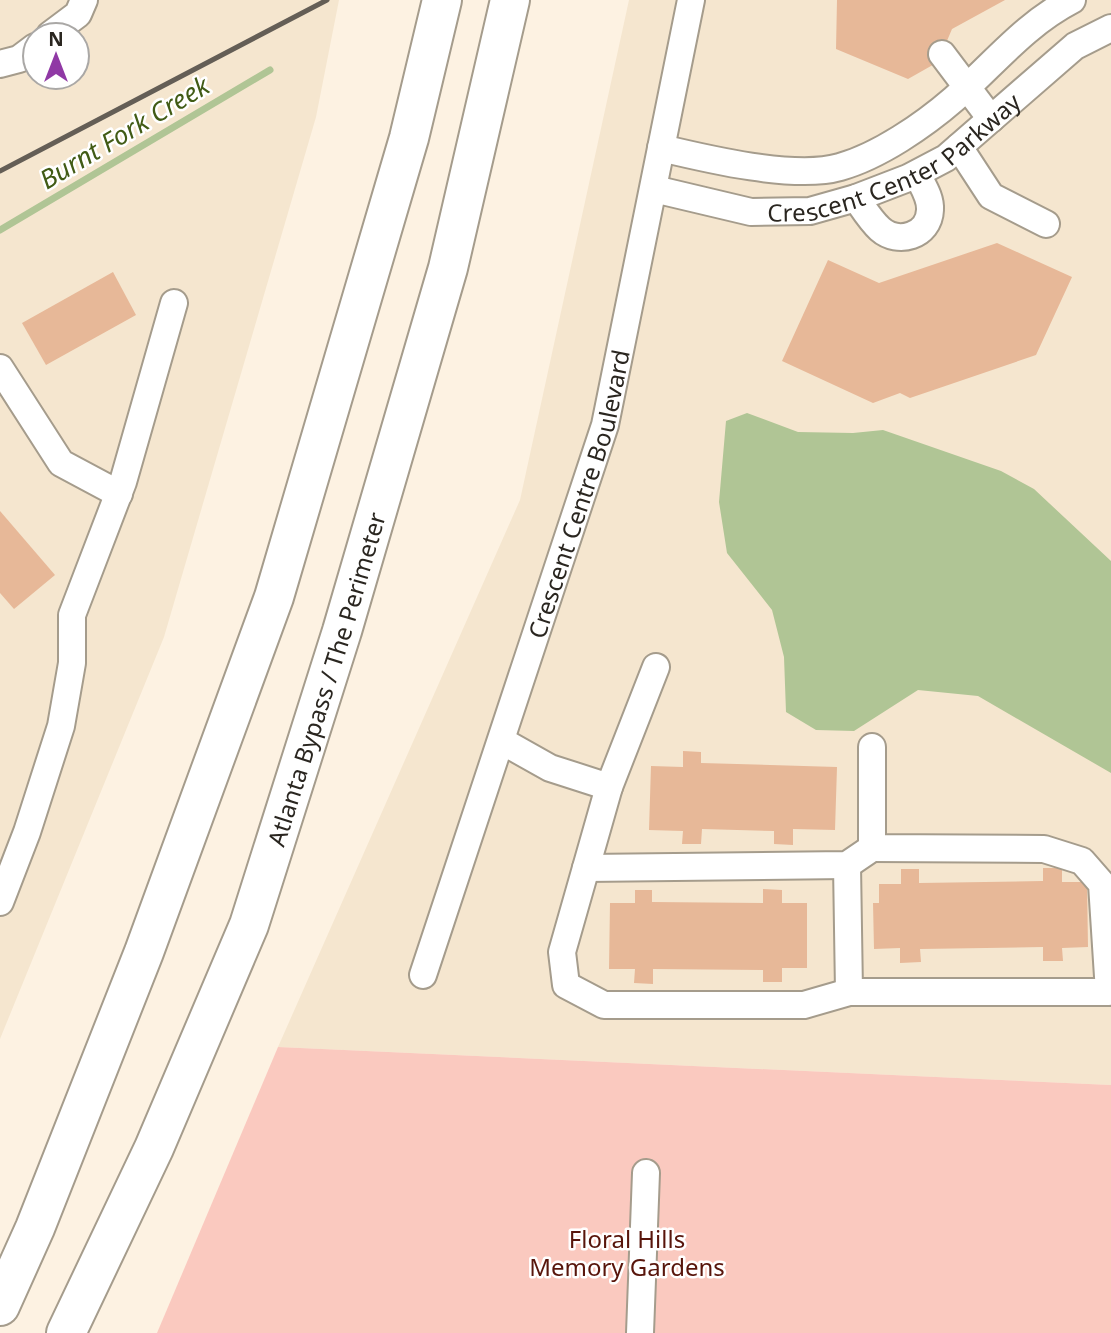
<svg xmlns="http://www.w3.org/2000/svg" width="1111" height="1333" font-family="'Noto Sans',sans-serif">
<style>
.built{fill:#f5e6cf;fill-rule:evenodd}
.green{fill:#fac9bf}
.water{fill:#b0c595}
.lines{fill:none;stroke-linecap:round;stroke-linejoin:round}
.stream{stroke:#b0c595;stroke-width:7}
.building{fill:#e7b898}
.minor-casing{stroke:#a59c8c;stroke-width:30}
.highway-casing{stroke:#a59c8c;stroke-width:42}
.minor{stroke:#fff;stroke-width:26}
.highway{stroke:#fff;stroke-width:38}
.rail{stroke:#645e56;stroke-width:5}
.labels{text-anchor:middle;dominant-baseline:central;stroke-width:5;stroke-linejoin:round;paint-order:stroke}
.street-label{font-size:24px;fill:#2a2620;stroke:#fff}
.park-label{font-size:24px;fill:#58150b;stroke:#fff}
.water-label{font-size:26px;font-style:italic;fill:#415b15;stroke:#fff}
</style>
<rect width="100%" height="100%" fill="#fdf2e2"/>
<!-- built -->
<g class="built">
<path d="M 0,0 L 339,0 L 316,117 L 164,637 L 0,1039 ZM 35,35 L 77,35 L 77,77 L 35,77 Z"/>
<polygon points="629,0 1111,0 1111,1085 278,1047 520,500"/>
</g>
<!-- green -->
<polygon class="green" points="278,1047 1111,1085 1111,1333 157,1333"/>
<!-- water -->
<polygon class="water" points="747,413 798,432 853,433 883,430 1001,471 1034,489 1111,561 1111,773 978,696 918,690 854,731 816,730 786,712 784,657 772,610 727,553 719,502 726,421"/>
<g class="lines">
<!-- stream -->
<polyline class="stream" points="0,230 270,70"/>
</g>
<!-- building -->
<g class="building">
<polygon points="837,0 1005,0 952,29 938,62 908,79 836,49"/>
<polygon points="997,243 1072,277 1036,355 910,398 900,393 873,403 782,361 828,260 879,283"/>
<polygon points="113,272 136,315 46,365 22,323"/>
<polygon points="0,511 55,575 14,609 0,593"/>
<polygon points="683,751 701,752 701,763 837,767 835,830 793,829 793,845 774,844 774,831 702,829 701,844 682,844 683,831 649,830 651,766 683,767"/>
<polygon points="1043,868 1062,868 1062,882 1087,882 1088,947 1062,948 1063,961 1043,961 1043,947 920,949 921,962 900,963 900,948 874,949 873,903 879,903 879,884 901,884 901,869 919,869 919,883 1043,881"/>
<polygon points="763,889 782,890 782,903 807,903 807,968 782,968 782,982 763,982 763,970 653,969 653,984 634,983 635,969 609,969 610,903 635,903 635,890 652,890 652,902 763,903"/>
</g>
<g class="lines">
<!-- minor casing -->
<g class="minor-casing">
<g id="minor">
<polyline points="50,35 78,14 84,0"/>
<polyline points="942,54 991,119"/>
<polyline points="0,64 19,59 35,47"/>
<polyline points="959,147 991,196 1046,224"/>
<path d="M 661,148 C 707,159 795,180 840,167 C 879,156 924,125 954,99 C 994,64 1024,25 1072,0"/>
<path id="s1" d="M 654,189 L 751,212 L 810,211 L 856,198 L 908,178 L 946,158 L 1075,46 L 1111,28"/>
<path d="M 856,198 C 863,208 871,221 880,229 C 898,245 929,236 930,210 C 931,197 922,185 917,174"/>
<polyline points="0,368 61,463 119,494"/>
<polyline points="502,741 550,768 609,787 656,667"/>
<polyline points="609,787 562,952 566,985 604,1005 804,1005 849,992 1109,992 1102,884 1082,861 1044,849 872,848 872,747"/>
<polyline points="847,865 849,992"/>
<polyline points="586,868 847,865 872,848"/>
<polyline points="0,902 27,832 61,726 72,663 72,615 123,482 174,303"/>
<path id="s2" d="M 423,975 L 605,425 L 691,0"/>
<polyline points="640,1333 646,1173"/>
</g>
</g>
<!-- highway casing -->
<g class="highway-casing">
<g id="highway">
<polyline points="0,1306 35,1228 144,952 274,597 409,138 442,0"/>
<path id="s3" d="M 66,1333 L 154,1148 L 249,925 L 342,631 L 448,268 L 510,0"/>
</g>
</g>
<!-- minor -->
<use href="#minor" class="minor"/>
<!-- highway -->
<use href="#highway" class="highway"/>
<!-- rail -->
<polyline class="rail" points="0,171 327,0"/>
</g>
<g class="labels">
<!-- street labels -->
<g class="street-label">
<text stroke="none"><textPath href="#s1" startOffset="257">Crescent Center Parkway</textPath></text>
<text stroke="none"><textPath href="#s2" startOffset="506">Crescent Centre Boulevard</textPath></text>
<text stroke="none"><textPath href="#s3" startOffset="705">Atlanta Bypass / The Perimeter</textPath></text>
</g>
<!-- park labels -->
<g class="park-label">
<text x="627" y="1238">Floral Hills<tspan x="627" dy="28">Memory Gardens</tspan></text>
</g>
<!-- water labels -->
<g class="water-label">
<text transform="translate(124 132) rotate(-31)">Burnt Fork Creek</text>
</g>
</g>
<!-- north arrow -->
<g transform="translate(56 56)"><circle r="33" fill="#ffffff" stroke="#aaa8a6" stroke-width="2"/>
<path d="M0-5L12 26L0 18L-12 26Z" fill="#9039a5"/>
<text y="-10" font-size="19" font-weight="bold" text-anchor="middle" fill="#2a2620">N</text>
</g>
</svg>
